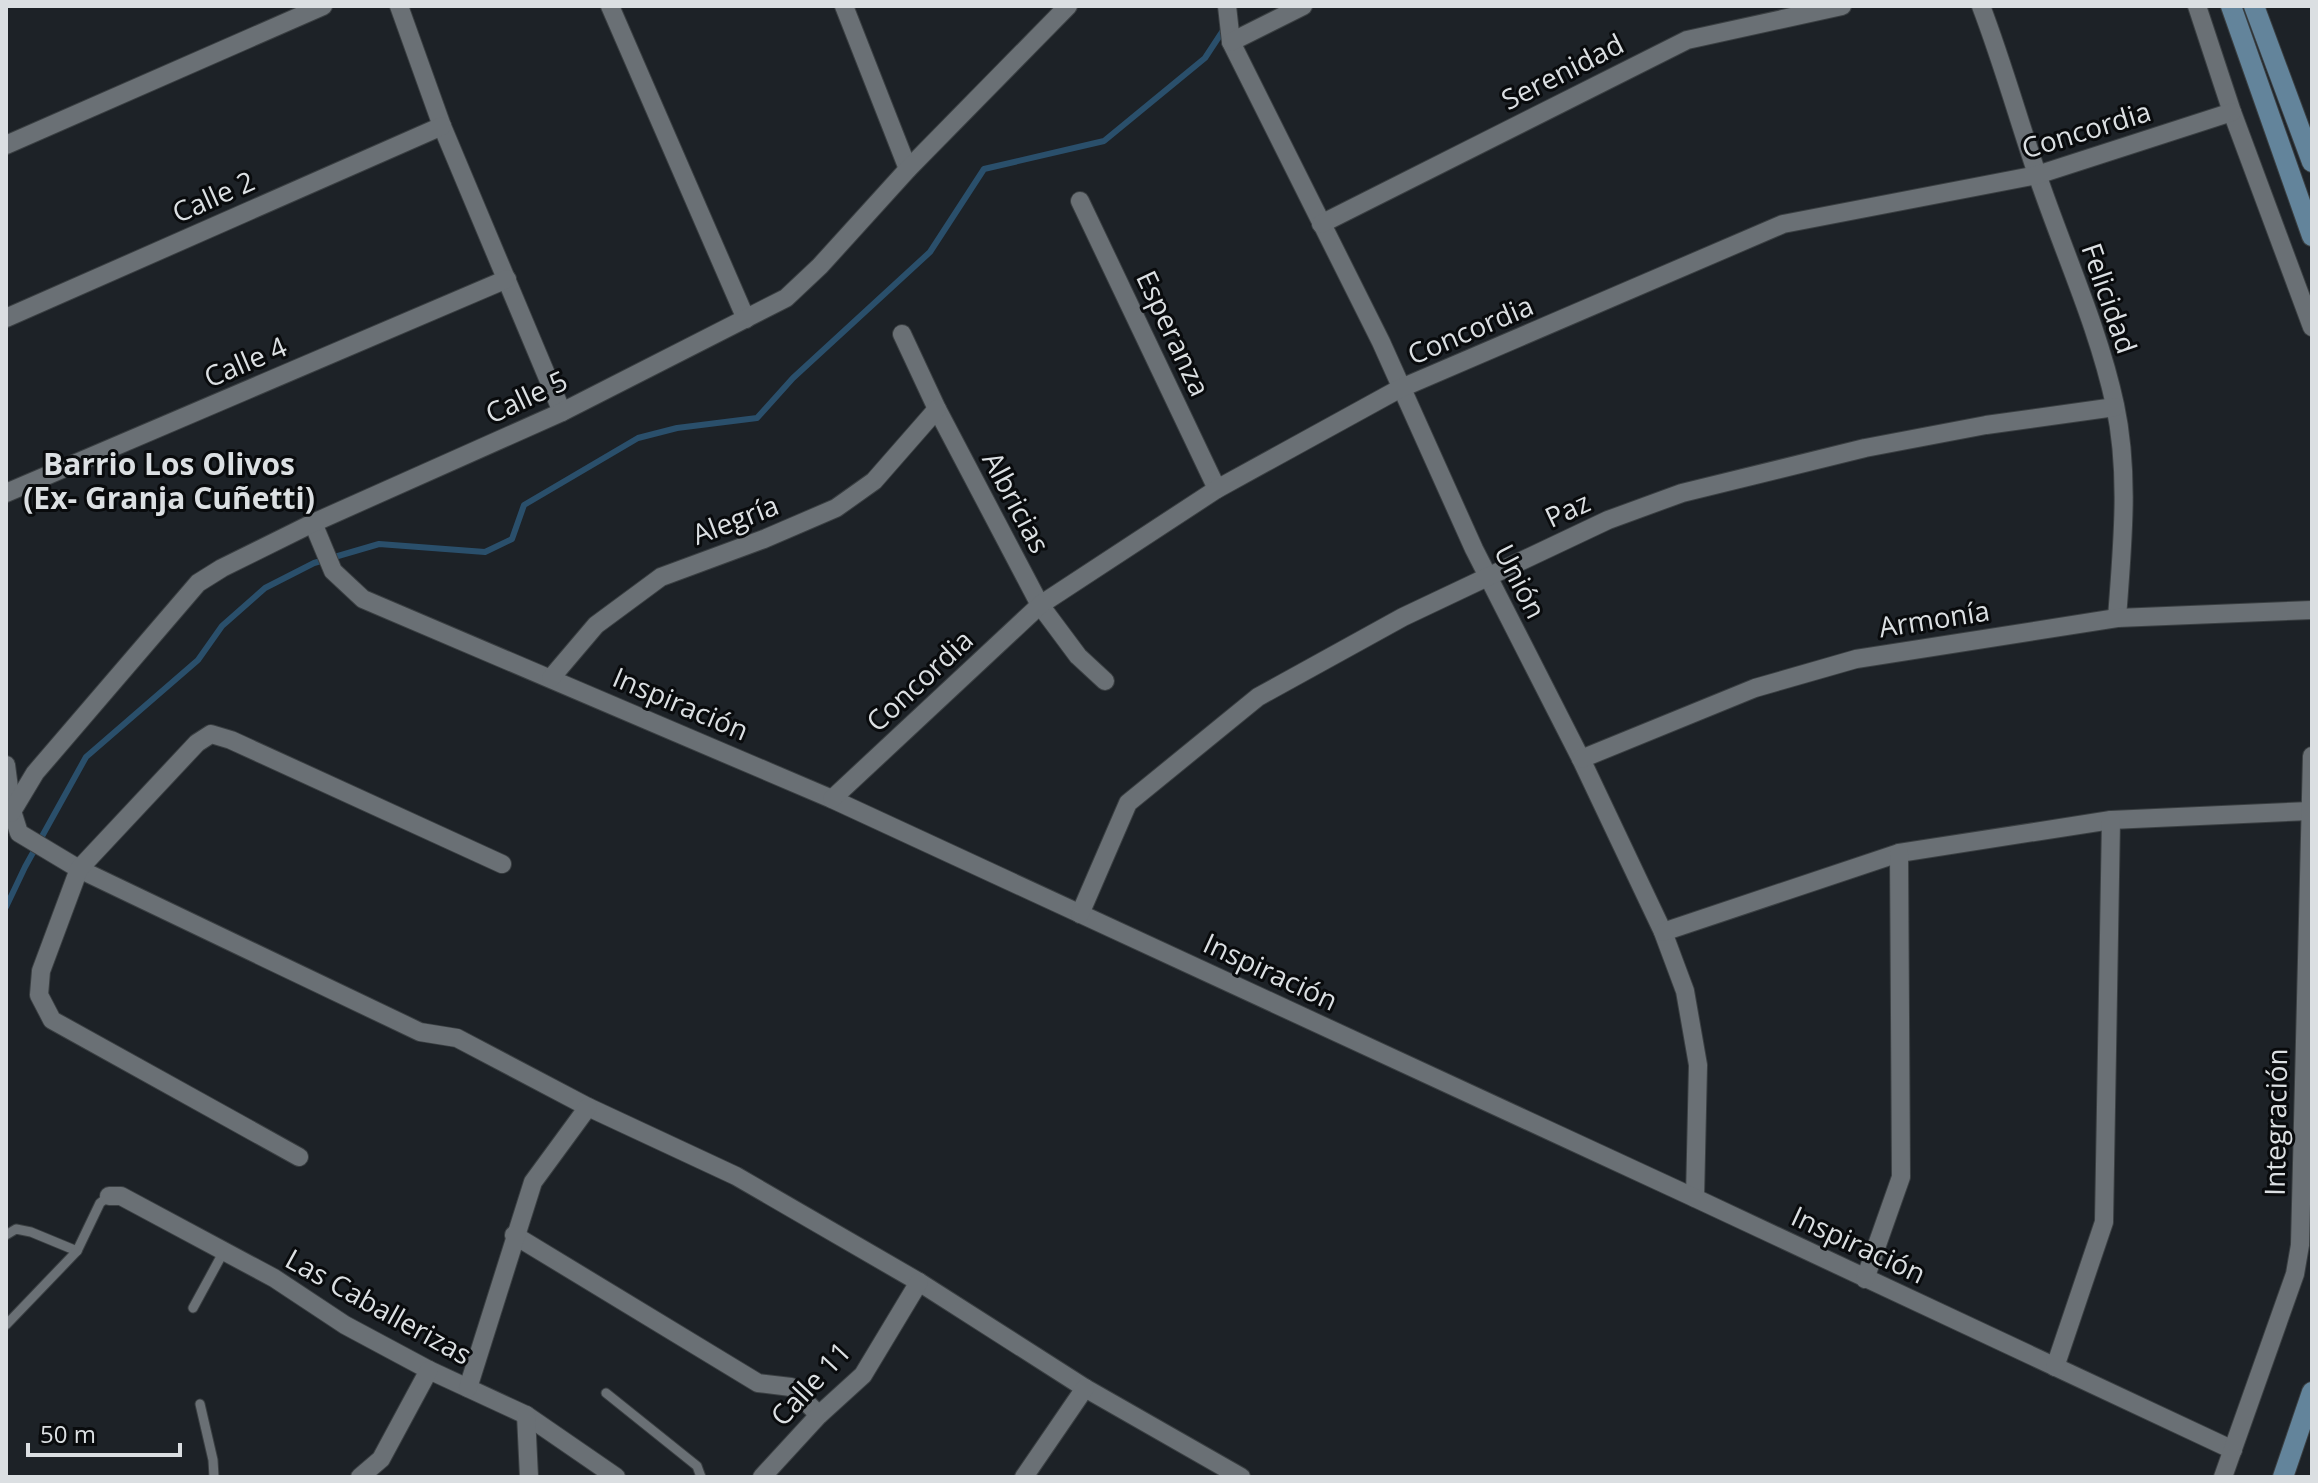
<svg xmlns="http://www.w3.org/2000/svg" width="2318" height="1483" font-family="'Open Sans',sans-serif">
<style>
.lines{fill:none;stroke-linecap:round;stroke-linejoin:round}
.stream{stroke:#2a4f6b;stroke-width:6}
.service-casing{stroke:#3a3f42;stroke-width:11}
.minor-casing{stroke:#3a3f42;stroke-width:20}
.secondary-casing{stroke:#3a3f42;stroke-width:22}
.service{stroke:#6a7075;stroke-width:9}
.minor{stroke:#6a7075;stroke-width:18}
.secondary{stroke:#63849b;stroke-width:20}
.labels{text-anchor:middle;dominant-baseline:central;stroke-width:6;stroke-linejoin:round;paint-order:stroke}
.street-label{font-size:28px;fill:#dbdfe2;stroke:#090b0d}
.neighbourhood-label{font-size:30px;font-weight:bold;fill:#dbdfe2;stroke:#090b0d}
</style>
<rect width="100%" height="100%" fill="#1d2227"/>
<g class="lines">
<!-- stream -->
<polyline class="stream" points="6,907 25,867 86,757 198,660 222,626 265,588 314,563 379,544 485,552 512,539 524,505 638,438 677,428 757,418 793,378 930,252 984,169 1104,141 1205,58 1224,29"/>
<!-- service casing -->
<g class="service-casing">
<g id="service">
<polyline points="6,1235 16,1229 31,1232 77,1251"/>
<polyline points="193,1308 224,1251"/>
<polyline points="6,1325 77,1251 100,1203 109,1196"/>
<polyline points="606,1393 697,1466 701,1477"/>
<polyline points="200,1404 213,1460 214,1477"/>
</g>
</g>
<!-- minor casing -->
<g class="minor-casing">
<g id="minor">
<polyline points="399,6 442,126 562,412"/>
<polyline points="610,6 746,319"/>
<polyline points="844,6 908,169"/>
<polyline points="1227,6 1231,42 1381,342 1474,549 1581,759 1663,932 1685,991 1698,1065 1695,1198"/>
<path d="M 1981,6 C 2002,61 2018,118 2037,174 C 2063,251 2098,326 2115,405 C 2130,475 2122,548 2117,618"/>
<polyline points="2197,6 2232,112 2312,327"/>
<polyline points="1231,42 1303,6"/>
<polyline points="6,145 323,6"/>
<polyline points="1080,201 1217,489"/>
<polyline points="1321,224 1687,40 1842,6"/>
<polyline points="6,318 442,126"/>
<polyline points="902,334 937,409 1040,605 1078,656 1105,681"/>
<polyline points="6,493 507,279"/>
<polyline points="313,523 333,571 363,599 832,799 1695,1198 2233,1450"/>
<polyline points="551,678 596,625 661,577 764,539 836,508 874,481 937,409"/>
<polyline points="1581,759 1755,688 1856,659 2117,618 2312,610"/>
<polyline points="6,765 12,811 19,833 79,869 420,1032 457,1038 588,1107 736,1176 919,1282 1085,1388 1241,1477"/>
<polyline points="832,799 1040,605 1217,489 1399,389 1783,224 2037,175 2232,112"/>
<polyline points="11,813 35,773 198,583 222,568 313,523 562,412 786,298 820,266 908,169 1068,6"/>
<polyline points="1080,914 1128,803 1258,697 1403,617 1608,520 1682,493 1865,448 1986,425 2115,407"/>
<polyline points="1663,932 1899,853 2111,820 2310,811"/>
<polyline points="299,1157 52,1020 39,995 41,971 79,869 197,743 211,734 231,740 502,864"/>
<polyline points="109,1196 121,1196 274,1278 345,1325 429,1370 526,1415 616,1477"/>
<polyline points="514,1235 758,1383 791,1387 819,1415"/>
<polyline points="1865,1279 1901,1177 1899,853"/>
<polyline points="2055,1367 2104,1222 2111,820"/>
<polyline points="468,1388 533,1182 588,1107"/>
<polyline points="526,1415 529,1477"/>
<polyline points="360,1477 381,1459 429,1370"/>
<polyline points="762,1477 819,1415 863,1375 919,1282"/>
<polyline points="1024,1477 1085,1388"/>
<polyline points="2223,1477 2295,1274 2300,1245 2312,756"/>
</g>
</g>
<!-- secondary casing -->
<g class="secondary-casing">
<g id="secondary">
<polyline points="2231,6 2312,236"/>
<polyline points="2254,6 2312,162"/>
<polyline points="2283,1477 2312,1392"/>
</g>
</g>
<!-- service -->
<use href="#service" class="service"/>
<!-- minor -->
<use href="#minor" class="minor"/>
<!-- secondary -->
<use href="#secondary" class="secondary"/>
</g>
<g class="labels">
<!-- street labels -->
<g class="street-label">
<text transform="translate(1562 71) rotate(-27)">Serenidad</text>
<text transform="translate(2086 129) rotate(-17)">Concordia</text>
<text transform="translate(213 196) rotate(-24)">Calle 2</text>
<text transform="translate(2110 298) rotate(71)">Felicidad</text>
<text transform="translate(1470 329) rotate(-23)">Concordia</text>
<text transform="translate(1174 333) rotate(65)">Esperanza</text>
<text transform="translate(245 361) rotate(-23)">Calle 4</text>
<text transform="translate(526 396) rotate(-25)">Calle 5</text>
<text transform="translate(1017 502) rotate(62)">Albricias</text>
<text transform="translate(1567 509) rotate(-25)">Paz</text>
<text transform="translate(735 519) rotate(-21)">Alegría</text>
<text transform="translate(1521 581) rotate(63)">Unión</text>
<text transform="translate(1934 618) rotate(-9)">Armonía</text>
<text transform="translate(919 680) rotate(-43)">Concordia</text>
<text transform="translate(681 703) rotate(23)">Inspiración</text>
<text transform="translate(1271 971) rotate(25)">Inspiración</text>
<text transform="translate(2275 1122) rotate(-89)">Integración</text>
<text transform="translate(1859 1244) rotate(25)">Inspiración</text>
<text transform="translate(379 1306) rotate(29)">Las Caballerizas</text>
<text transform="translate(810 1383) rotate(-47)">Calle 11</text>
</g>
<!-- neighbourhood labels -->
<g class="neighbourhood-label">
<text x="169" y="463">Barrio Los Olivos<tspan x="169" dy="34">(Ex- Granja Cuñetti)</tspan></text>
</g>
</g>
<!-- border -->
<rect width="2318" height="1483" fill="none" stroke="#dbdfe2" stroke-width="16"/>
<!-- scale -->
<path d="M28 1443v12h152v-12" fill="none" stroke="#dbdfe2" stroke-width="4"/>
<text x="40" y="1443" font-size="24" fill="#dbdfe2" stroke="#090b0d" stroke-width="6" paint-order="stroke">50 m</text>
</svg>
